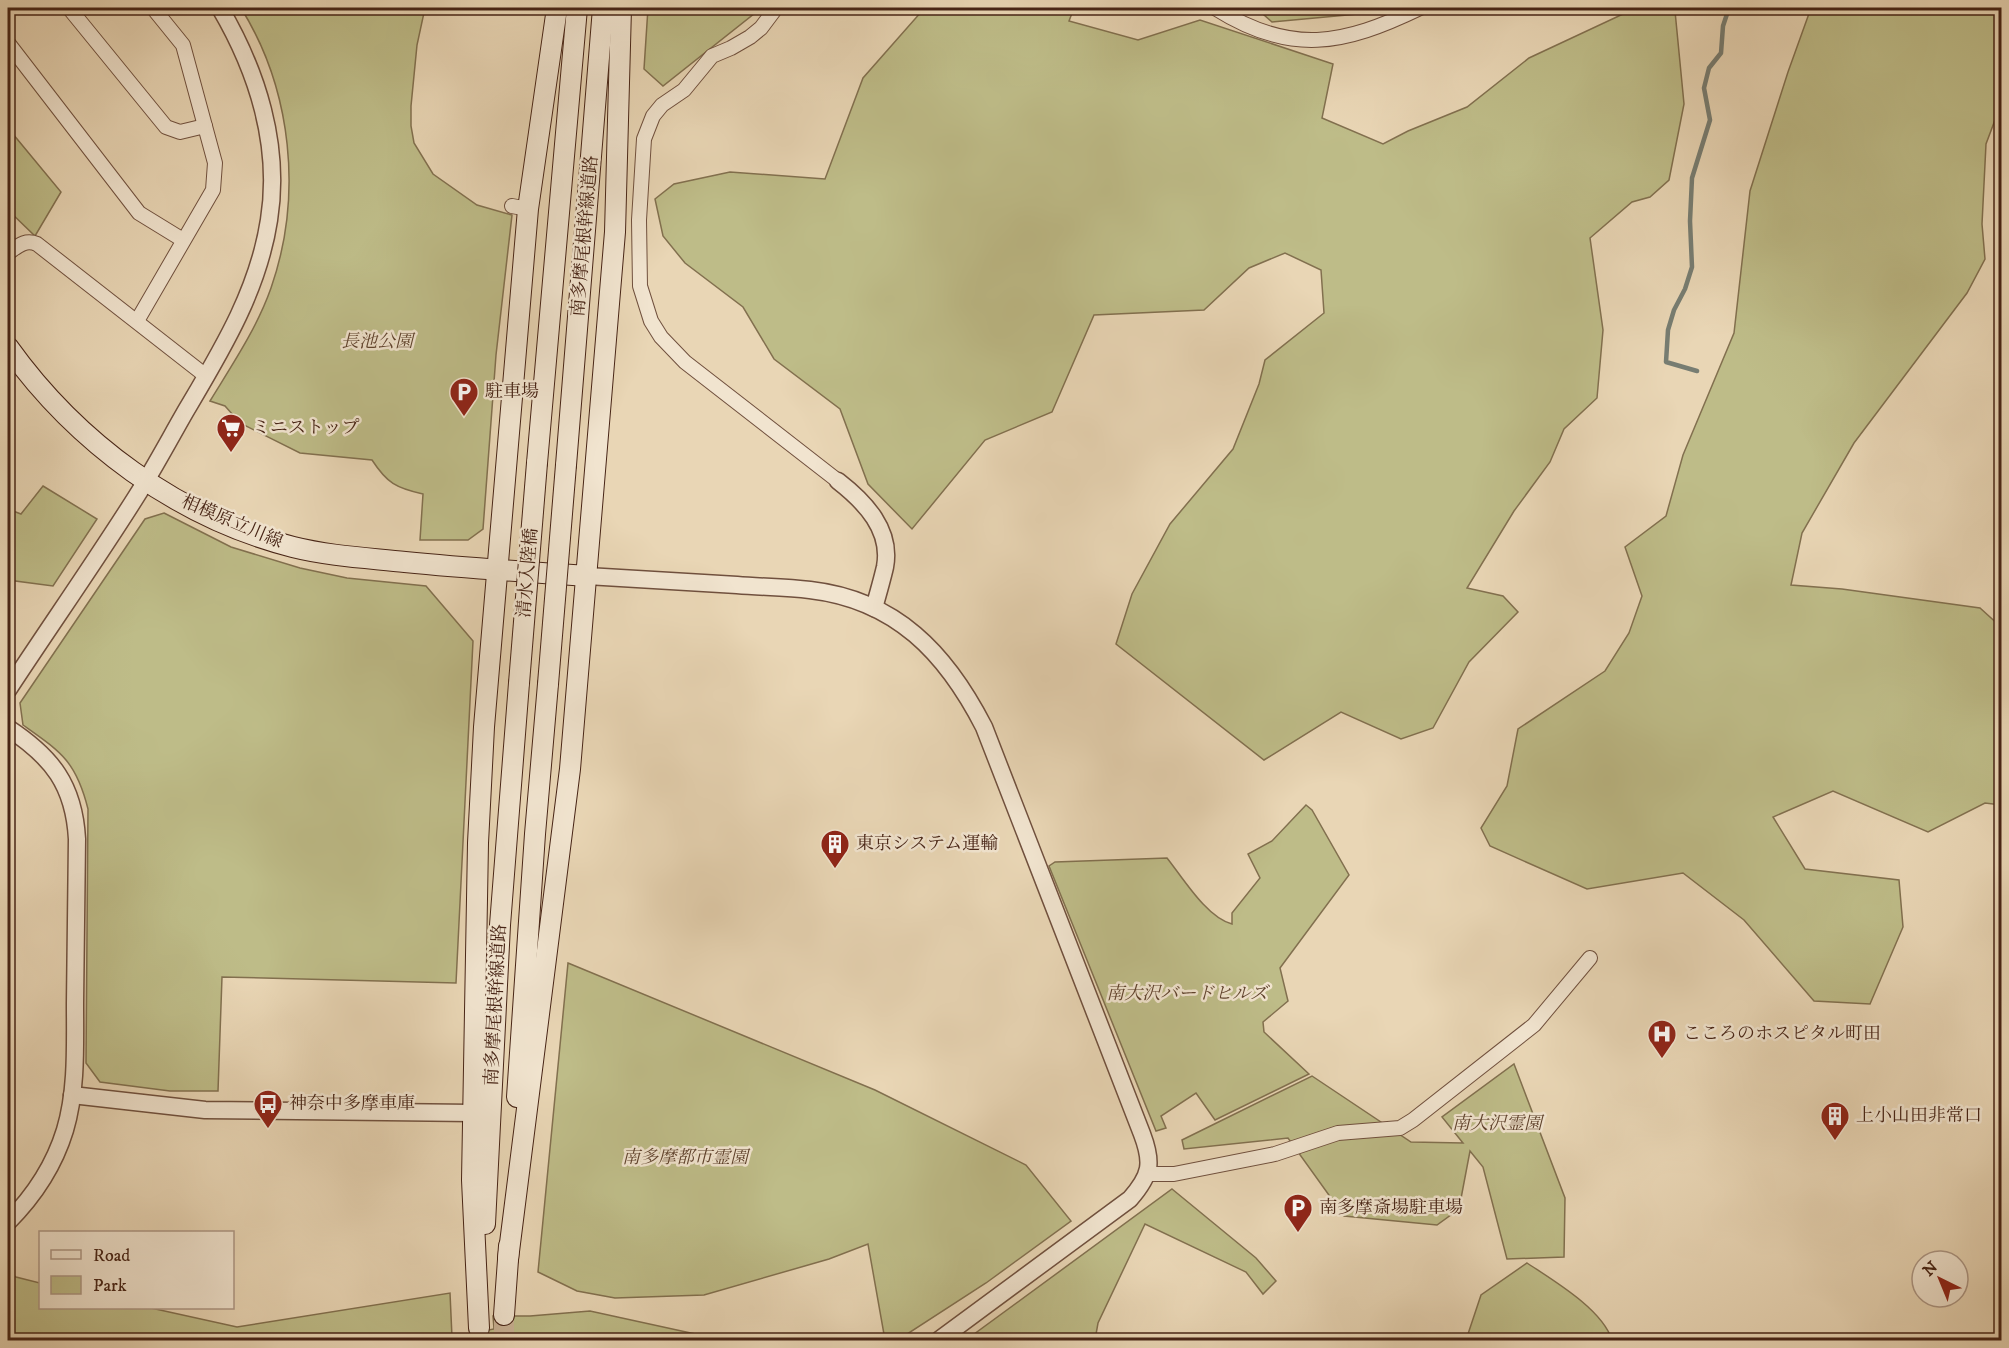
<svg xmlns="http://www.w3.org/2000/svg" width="2009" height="1348" font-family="'IM FELL DW Pica','Noto Serif JP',serif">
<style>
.green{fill:#bebc88;stroke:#82704f;stroke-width:1.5}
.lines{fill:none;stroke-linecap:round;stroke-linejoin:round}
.stream{stroke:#777d72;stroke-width:4.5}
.secondary-tunnel{stroke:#c9b295;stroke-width:20;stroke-dasharray:20 10;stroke-linecap:butt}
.minor-casing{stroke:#70503e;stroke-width:16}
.tertiary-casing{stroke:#70503e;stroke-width:19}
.secondary-casing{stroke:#472416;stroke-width:22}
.minor{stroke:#f1e4cf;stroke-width:14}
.tertiary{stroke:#f1e4cf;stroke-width:16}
.secondary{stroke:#f1e4cf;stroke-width:20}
.secondary-bridge-casing{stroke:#472416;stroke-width:22;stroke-linecap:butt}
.secondary-bridge{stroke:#f1e4cf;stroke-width:20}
.labels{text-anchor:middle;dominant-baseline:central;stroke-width:5;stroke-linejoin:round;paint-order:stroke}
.street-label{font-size:18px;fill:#472416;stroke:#f1e4cf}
.park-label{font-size:18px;font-style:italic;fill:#5f422d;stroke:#f1e4cf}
.poi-label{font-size:18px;fill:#472416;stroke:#f1e4cf;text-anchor:start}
</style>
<rect width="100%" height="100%" fill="#e9d6b5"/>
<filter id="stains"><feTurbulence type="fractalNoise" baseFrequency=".00333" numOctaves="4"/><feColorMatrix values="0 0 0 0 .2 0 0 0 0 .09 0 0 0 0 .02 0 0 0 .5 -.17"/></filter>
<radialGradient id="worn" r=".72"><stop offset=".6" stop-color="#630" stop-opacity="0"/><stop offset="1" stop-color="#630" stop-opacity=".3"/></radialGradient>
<!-- green -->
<g class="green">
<path d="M 241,8 L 425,8 L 417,45 L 411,106 L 411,126 L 414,143 L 433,174 L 477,205 L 512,215 L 496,355 L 483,529 L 468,540 L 420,540 L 423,494 C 396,488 387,483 372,460 L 300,453 L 240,423 L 225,406 L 210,401 C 232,365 257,328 271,288 C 303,196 292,90 241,8 Z"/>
<polygon points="648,8 769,8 759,10 663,86 644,69"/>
<polygon points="910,8 1074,8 1069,21 1138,40 1200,20 1333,64 1322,118 1383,144 1408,131 1467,107 1529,58 1623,14 1675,11 1684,104 1669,180 1650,197 1632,202 1590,238 1603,330 1597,398 1564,429 1550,462 1514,511 1467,588 1503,596 1518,612 1469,662 1433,728 1401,739 1341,712 1264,760 1116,644 1132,594 1170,524 1233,449 1259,384 1265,360 1324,313 1321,270 1285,253 1249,268 1204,310 1094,315 1052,412 985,440 912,529 868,484 840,409 774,359 743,307 685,263 663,236 655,199 674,184 730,172 825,179 863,78 922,11"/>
<polygon points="1256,8 1371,8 1358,14 1272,22"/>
<polygon points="1811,8 2001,8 2001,104 1986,144 1982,224 1985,259 1967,293 1854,443 1802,533 1791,585 1842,589 1980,608 2001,627 2001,805 1985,803 1928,832 1833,791 1773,817 1805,869 1899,880 1903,927 1870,1004 1814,1001 1744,920 1683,873 1587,889 1490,846 1481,828 1507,786 1518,729 1605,671 1629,633 1642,596 1625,547 1666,516 1683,455 1734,333 1750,191 1788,72"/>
<polygon points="8,128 61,192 35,236 8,210"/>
<polygon points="43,486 97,519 53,586 8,580 8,509 21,514"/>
<path d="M 164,513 L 231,547 L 300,568 L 347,578 L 426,586 L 473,641 L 456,983 L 222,977 L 218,1091 L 170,1091 L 100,1082 L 86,1063 L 88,809 C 76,761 61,752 23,725 L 20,703 L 145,519 Z"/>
<path d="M 1306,805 L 1312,810 L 1349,875 L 1280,968 L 1288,1001 L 1263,1022 L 1264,1032 L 1309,1074 L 1215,1120 L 1196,1093 L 1161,1116 L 1166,1128 L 1156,1131 L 1049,866 L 1055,862 L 1167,858 C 1183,878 1207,918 1232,924 L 1232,913 L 1260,878 L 1248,854 L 1272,841 Z"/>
<polygon points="568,963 875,1090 1026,1165 1071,1221 986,1283 898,1340 885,1340 868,1244 829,1259 704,1295 615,1298 577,1291 538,1272"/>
<polygon points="1514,1064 1565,1198 1564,1257 1507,1259 1483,1167 1470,1151 1459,1209 1437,1225 1344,1216 1288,1138 1184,1149 1182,1140 1312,1076 1411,1142 1463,1143 1442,1117"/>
<polygon points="1172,1189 1256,1258 1276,1281 1263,1294 1246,1272 1145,1224 1098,1323 1095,1340 966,1340"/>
<path d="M 1527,1263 C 1554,1281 1602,1309 1612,1340 L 1466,1340 L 1481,1295 Z"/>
<polygon points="8,1272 16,1277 40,1283 40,1308 151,1308 237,1327 450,1293 452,1337 494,1329 493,1316 530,1316 590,1311 709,1337 743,1338 755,1340 8,1340"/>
</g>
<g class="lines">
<!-- stream -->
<polyline class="stream" points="1697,371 1666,362 1668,330 1674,310 1685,289 1692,267 1690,221 1692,178 1710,120 1704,88 1709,68 1721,53 1723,26 1729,8"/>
<!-- secondary-tunnel -->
<polyline class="secondary-tunnel" points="504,1340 504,1315"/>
<!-- minor casing -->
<g class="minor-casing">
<g id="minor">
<polyline points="69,8 166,127 180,132 205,126"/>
<polyline points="776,8 761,28 750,37 731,48 712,56 684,90 662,105 653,116 644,139 639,220 640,286 651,321 661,337 685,362 838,481"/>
<path d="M 1215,8 C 1291,56 1343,45 1420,8"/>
<polyline points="8,43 139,213 183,240"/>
<polyline points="512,206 528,209"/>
<path d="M 8,253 C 18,246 25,239 37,244 L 206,376"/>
<polyline points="137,321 213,190 215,163 183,45 153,8"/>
<polyline points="1147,1174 1174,1174 1275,1154 1338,1133 1400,1128 1413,1120 1534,1025 1590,958"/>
</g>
</g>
<!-- tertiary casing -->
<g class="tertiary-casing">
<g id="tertiary">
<path d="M 838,481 C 865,502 892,530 885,567 C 882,580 878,594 874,608"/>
<path d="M 587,576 C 637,579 687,582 737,585 C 761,587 786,587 810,590 C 896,600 946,653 984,727 L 1142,1134 C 1153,1163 1151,1175 1130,1199 L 939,1340"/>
<path d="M 8,690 C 50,626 95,562 136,497 C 153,470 168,442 184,414 C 220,353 258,292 269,220 C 281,145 257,71 220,8"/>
<path d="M 8,728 C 52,757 74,785 77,839 C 76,894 76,949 75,1003 C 75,1045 77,1090 65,1130 C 54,1166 34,1196 8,1222"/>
<polyline points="72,1095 205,1110 473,1113"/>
</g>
</g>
<!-- secondary casing -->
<g class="secondary-casing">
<g id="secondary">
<path d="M 8,347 C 76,442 178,518 293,547 C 329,556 368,558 405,562 C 466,568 526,572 587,576"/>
<polyline points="537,463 577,8"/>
<polyline points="566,465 603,8"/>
<polyline points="517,1097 535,834 548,684"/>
<polyline points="485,1224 500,925 519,683"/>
<polyline points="508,1259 570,769 615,232 621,8"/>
<polyline points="504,1315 509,1246"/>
<polyline points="479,1328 472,1180 478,843 484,727 528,209 557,8"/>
</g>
</g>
<!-- minor -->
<use href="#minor" class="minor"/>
<!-- tertiary -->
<use href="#tertiary" class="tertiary"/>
<!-- secondary -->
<use href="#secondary" class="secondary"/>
<!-- secondary-bridge casing -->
<g class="secondary-bridge-casing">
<g id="secondary-bridge">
<polyline points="519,683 537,463"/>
<polyline points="548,684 566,465"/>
</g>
</g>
<!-- secondary-bridge -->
<use href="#secondary-bridge" class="secondary-bridge"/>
</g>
<!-- icons -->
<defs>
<g id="parking-pin" transform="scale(1.5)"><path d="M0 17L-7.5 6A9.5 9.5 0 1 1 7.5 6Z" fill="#8f2418" stroke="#f1e4cf"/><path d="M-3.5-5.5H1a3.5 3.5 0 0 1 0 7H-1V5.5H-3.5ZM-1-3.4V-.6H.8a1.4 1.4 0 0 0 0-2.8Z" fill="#fff"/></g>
<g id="supermarket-pin" transform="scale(1.5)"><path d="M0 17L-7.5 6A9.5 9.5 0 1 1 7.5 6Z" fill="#8f2418" stroke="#f1e4cf"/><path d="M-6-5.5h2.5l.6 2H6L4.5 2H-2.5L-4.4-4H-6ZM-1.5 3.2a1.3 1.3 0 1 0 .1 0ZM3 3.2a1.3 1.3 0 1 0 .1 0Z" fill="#fff"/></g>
<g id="building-pin" transform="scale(1.5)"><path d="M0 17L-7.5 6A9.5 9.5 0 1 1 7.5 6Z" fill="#8f2418" stroke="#f1e4cf"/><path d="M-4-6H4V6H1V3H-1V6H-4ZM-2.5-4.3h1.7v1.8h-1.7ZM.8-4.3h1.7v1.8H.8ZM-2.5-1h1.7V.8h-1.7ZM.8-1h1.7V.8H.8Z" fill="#fff"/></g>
<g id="hospital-pin" transform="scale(1.5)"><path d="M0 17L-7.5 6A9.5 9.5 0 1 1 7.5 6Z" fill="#8f2418" stroke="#f1e4cf"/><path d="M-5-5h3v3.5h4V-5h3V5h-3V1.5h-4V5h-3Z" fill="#fff"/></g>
<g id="bus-pin" transform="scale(1.5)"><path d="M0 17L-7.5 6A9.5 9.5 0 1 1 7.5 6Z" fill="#8f2418" stroke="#f1e4cf"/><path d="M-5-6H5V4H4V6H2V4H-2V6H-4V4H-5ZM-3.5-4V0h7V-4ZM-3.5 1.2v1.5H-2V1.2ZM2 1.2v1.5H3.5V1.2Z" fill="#fff"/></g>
</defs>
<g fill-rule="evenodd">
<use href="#parking-pin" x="464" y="392"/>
<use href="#supermarket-pin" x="231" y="428"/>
<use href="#building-pin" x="835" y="844"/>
<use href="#hospital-pin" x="1662" y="1034"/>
<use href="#bus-pin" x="268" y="1104"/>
<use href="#building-pin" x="1835" y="1116"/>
<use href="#parking-pin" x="1298" y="1208"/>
</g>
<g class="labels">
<!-- street labels -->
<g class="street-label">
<text transform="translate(585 236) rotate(-85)">南多摩尾根幹線道路</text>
<text transform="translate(232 522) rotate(23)">相模原立川線</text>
<text transform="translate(528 573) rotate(-85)">清水入陸橋</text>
<text transform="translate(496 1005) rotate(-87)">南多摩尾根幹線道路</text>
</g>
<!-- park labels -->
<g class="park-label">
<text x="377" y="342">長池公園</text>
<text x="1187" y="994">南大沢バードヒルズ</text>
<text x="1497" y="1124">南大沢霊園</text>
<text x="685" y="1158">南多摩都市霊園</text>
</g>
<!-- poi labels -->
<g class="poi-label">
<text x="485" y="392">駐車場</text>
<text x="252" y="428">ミニストップ</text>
<text x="856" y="844">東京システム運輸</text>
<text x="1683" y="1034">こころのホスピタル町田</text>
<text x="289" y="1104">神奈中多摩車庫</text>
<text x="1856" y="1116">上小山田非常口</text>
<text x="1319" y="1208">南多摩斎場駐車場</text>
</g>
</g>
<!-- margin -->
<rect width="2009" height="1348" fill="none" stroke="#e9d6b5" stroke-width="30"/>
<rect x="9" y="9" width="1991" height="1330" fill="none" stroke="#472416" stroke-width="3"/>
<rect x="15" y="15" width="1979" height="1318" fill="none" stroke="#472416" stroke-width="1.5"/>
<!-- legend -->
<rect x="39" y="1231" width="195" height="78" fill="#f1e4cf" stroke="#ad9785" stroke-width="1.5"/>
<rect x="51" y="1250" width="30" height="9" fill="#f1e4cf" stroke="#ad9785" stroke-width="1.5"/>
<text x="93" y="1261" font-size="18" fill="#472416">Road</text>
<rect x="51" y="1276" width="30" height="18" fill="#bebc88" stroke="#ad9785" stroke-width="1.5"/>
<text x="93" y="1291" font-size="18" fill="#472416">Park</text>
<!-- north arrow -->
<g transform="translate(1940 1279) rotate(317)"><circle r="28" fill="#f1e4cf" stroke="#ad9785" stroke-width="1.5"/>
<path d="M0-4.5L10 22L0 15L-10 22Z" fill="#8f2418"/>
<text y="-9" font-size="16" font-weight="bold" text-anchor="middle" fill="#472416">N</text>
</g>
<rect width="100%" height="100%" filter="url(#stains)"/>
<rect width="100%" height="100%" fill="url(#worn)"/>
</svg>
